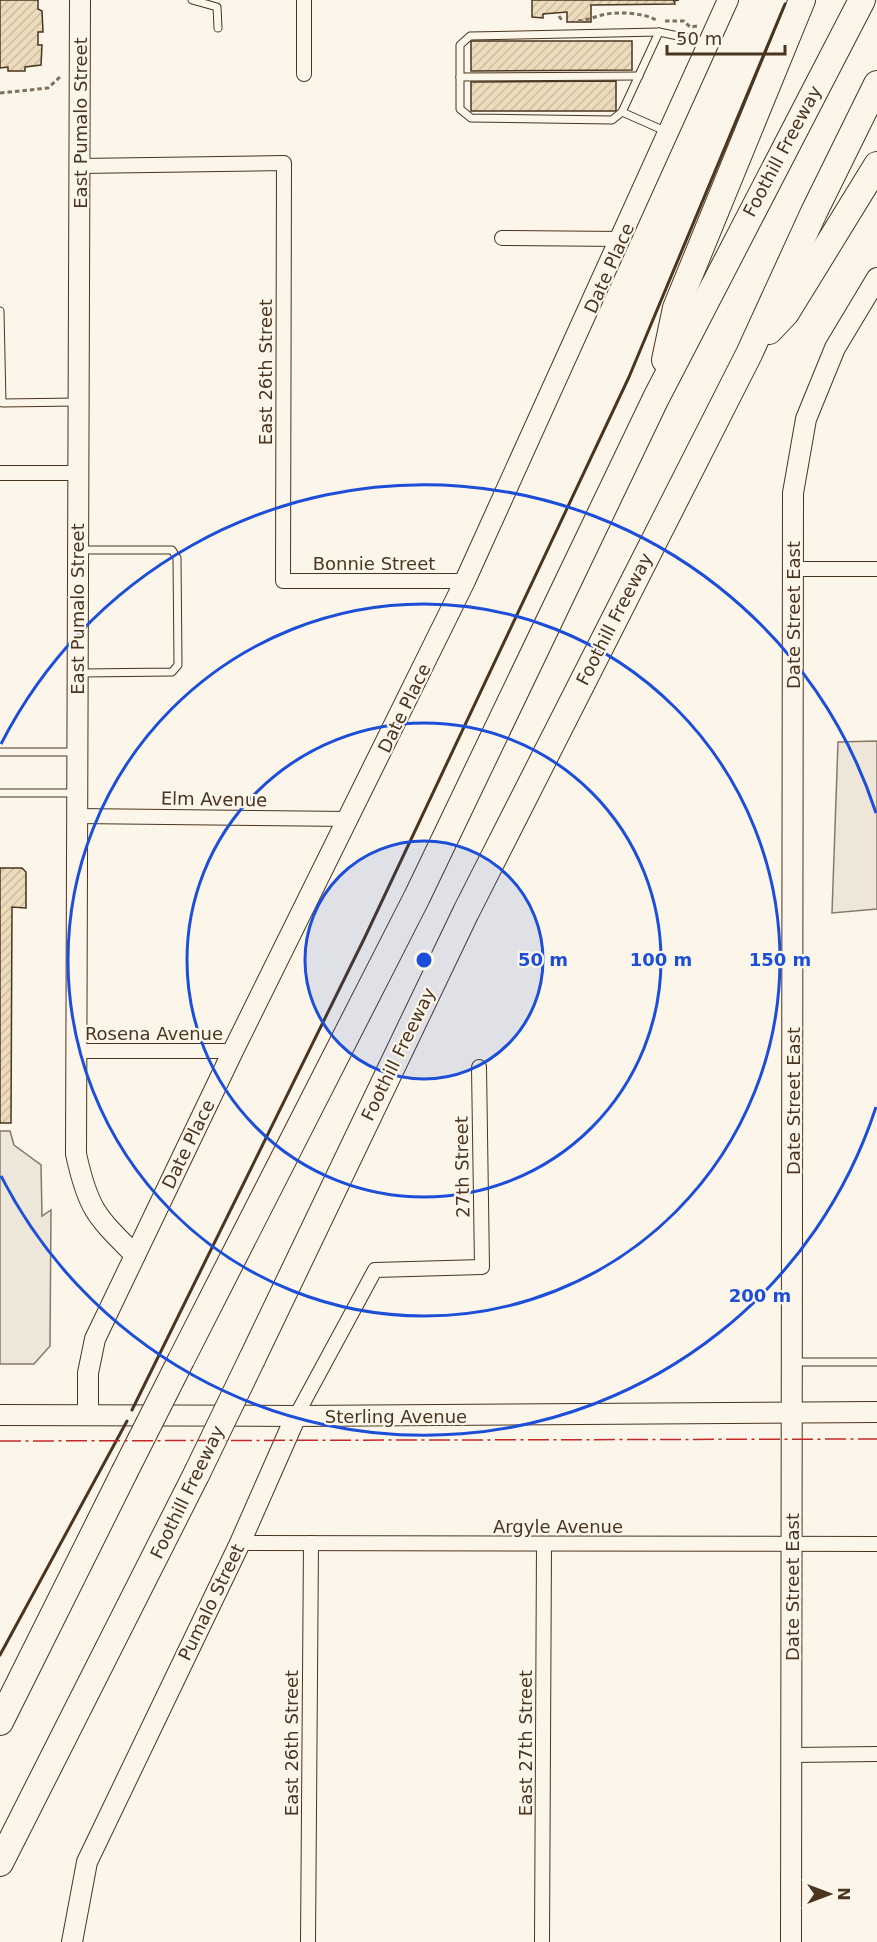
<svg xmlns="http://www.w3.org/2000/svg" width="877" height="1942" font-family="'DejaVu Sans',sans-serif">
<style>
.pitch{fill:#ede6d9;stroke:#887966;stroke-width:1.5}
.parking{fill:#ede7d9;stroke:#887966;stroke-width:1.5}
.building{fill:url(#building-hatch);stroke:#4a3520;stroke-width:1.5}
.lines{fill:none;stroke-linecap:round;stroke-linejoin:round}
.lane-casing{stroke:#4a3520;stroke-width:9}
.street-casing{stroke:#4a3520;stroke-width:16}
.secondary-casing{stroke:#4a3520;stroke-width:22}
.highway-casing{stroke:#4a3520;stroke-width:28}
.path{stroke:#7f6f5c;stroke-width:3;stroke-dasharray:4.5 3;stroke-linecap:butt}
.lane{stroke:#fbf6e9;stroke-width:7}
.street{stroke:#fbf6e9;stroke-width:14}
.secondary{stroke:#fbf6e9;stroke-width:20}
.highway{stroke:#fbf6e9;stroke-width:26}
.highway-bridge-casing{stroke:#4a3520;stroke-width:28;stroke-linecap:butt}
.highway-bridge{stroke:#fbf6e9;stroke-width:26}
.wall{stroke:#4a3520;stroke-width:3}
.power{stroke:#c62828;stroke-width:1.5;stroke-dasharray:21 4.5 3 4.5;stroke-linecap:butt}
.ring{fill:none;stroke:#1d4ed8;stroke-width:3}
.labels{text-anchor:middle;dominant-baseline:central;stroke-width:4.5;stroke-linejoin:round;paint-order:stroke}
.street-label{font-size:18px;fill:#4a3520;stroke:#fbf6e9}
.centre{fill:#1d4ed8;stroke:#fbf6e9;stroke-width:3}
.ring-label{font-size:18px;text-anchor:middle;font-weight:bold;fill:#1d4ed8;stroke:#fbf6e9;stroke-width:4.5;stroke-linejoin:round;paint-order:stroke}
</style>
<defs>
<pattern id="building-hatch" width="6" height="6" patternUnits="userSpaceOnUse" patternTransform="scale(1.5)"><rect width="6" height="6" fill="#ecdcbc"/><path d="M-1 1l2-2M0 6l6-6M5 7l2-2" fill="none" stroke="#ccbda1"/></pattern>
</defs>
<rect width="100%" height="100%" fill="#fbf6e9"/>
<!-- pitch -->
<polygon class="pitch" points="877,741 877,909 832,913 838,742"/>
<!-- parking -->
<polygon class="parking" points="0,1131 10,1131 14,1145 41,1165 42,1216 51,1210 50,1346 34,1364 0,1364"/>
<!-- building -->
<g class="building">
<polygon points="0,0 38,0 38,9 42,11 43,32 38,32 38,45 42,45 41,65 25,67 25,71 8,71 8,67 0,68"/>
<polygon points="532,0 679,0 674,1 675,4 591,5 591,22 567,22 567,12 543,14 543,18 532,17"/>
<polygon points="471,41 632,41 632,70 471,71"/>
<polygon points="616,81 616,111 471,111 471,82"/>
<polygon points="0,868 22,868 26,872 26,908 12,907 11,1123 0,1123"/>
</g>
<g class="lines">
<!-- lane casing -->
<g class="lane-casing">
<g id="lane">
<polyline points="192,0 217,7 218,28"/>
<polyline points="460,77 639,76"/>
<polyline points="622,112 612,120 471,118 460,109 460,45 470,36 659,32"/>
<polyline points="665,131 622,112 659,32 707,42"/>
<polyline points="0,311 2,403 77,402"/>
<polyline points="79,550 172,550 177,558 178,665 172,672 81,673"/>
<polyline points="0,752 74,752"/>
<polyline points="0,793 74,793"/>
<polyline points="793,1362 877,1362"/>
</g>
</g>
<!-- street casing -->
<g class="street-casing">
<g id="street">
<polyline points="304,0 304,74"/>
<polyline points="80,166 284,163 283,581 465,581"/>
<polyline points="502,238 622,239"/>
<polyline points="0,473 77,473"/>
<polyline points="793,569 877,569"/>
<polyline points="77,816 350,819"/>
<polyline points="76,1051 233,1051"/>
<polyline points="296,1416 375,1270 482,1267 479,1067"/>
<polyline points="240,1543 877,1544"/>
<polyline points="792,1755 877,1754"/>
<polyline points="308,1942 311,1543"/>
<polyline points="542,1942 544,1544"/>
</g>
</g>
<!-- secondary casing -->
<g class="secondary-casing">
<g id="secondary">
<path d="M 80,0 L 76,1154 C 88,1209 96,1216 135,1255"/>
<polyline points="0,1415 296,1416 877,1412"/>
<polyline points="88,1415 88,1373 95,1339 233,1051 465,581 728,0"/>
<polyline points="72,1942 87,1862 240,1543 296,1416"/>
<polyline points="791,1942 793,493 806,419 835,348 877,278"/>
</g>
</g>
<!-- highway casing -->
<g class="highway-casing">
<g id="highway">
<polyline points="769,331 786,313 877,165"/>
<polyline points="665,360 676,308 802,0"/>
<polyline points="252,1359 466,912 749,354 814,212 877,84"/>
<polyline points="181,1360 417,897 656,398 862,0"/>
<polyline points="0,1722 124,1473"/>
<polyline points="0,1863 197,1473"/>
</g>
</g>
<!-- path -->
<g class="path">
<polyline points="559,16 563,22"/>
<path d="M 578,21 C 588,20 594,17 602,15 C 617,11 644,13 656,20"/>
<polyline points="665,21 684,21 690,27 697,26"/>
<polyline points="0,93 48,88 61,76"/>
</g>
<!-- lane -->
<use href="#lane" class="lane"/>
<!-- street -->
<use href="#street" class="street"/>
<!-- secondary -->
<use href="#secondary" class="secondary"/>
<!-- highway -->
<use href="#highway" class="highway"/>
<!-- highway-bridge casing -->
<g class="highway-bridge-casing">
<g id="highway-bridge">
<polyline points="124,1473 181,1360"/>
<polyline points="197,1473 252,1359"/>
</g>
</g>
<!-- highway-bridge -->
<use href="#highway-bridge" class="highway-bridge"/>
<!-- wall -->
<g class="wall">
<polyline points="132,1410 365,937 629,377 785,4"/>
<polyline points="0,1655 127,1421"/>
</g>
<!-- power -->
<polyline class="power" points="0,1441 877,1439"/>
</g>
<!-- distance rings -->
<circle cx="424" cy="960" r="119" fill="#1d4ed8" fill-opacity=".12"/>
<g class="ring">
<circle cx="424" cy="960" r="119"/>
<circle cx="424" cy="960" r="237"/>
<circle cx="424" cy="960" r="356"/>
<path d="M876 1107A475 475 0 0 1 1 1176M1 744A475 475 0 0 1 876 813"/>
</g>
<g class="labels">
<!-- street labels -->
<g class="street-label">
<text transform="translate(80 123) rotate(-90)">East Pumalo Street</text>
<text transform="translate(782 151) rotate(-62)">Foothill Freeway</text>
<text transform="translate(609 268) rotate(-66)">Date Place</text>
<text transform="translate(265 372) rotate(-90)">East 26th Street</text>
<text x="374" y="563">Bonnie Street</text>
<text transform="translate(77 609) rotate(-90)">East Pumalo Street</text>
<text transform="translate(793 615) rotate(-90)">Date Street East</text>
<text transform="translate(614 619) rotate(-63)">Foothill Freeway</text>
<text transform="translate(404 708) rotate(-64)">Date Place</text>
<text transform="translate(214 799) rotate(1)">Elm Avenue</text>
<text x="154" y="1033">Rosena Avenue</text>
<text transform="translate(398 1054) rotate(-64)">Foothill Freeway</text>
<text transform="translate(793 1101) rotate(-90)">Date Street East</text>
<text transform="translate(188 1144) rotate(-64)">Date Place</text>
<text transform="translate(462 1167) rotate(-91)">27th Street</text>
<text x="396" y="1416">Sterling Avenue</text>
<text transform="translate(187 1492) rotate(-64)">Foothill Freeway</text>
<text x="558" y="1526">Argyle Avenue</text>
<text transform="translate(792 1587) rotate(-90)">Date Street East</text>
<text transform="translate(211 1602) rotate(-64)">Pumalo Street</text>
<text transform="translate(291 1743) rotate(-90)">East 26th Street</text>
<text transform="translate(525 1743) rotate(-90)">East 27th Street</text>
</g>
</g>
<circle cx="424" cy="960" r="9" class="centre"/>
<g class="ring-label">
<text x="543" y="966">50 m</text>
<text x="661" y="966">100 m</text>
<text x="780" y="966">150 m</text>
<text x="760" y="1302">200 m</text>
</g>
<!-- north arrow -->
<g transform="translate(829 1894) rotate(90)" stroke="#fbf6e9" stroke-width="4.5" paint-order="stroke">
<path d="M0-4.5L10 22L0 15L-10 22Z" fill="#4a3520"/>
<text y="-9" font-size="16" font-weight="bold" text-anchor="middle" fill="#4a3520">N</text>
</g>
<!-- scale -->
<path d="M667 45v9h118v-9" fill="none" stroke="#4a3520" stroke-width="3"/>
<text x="676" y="45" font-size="18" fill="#4a3520" stroke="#fbf6e9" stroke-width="4.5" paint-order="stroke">50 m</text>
</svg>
